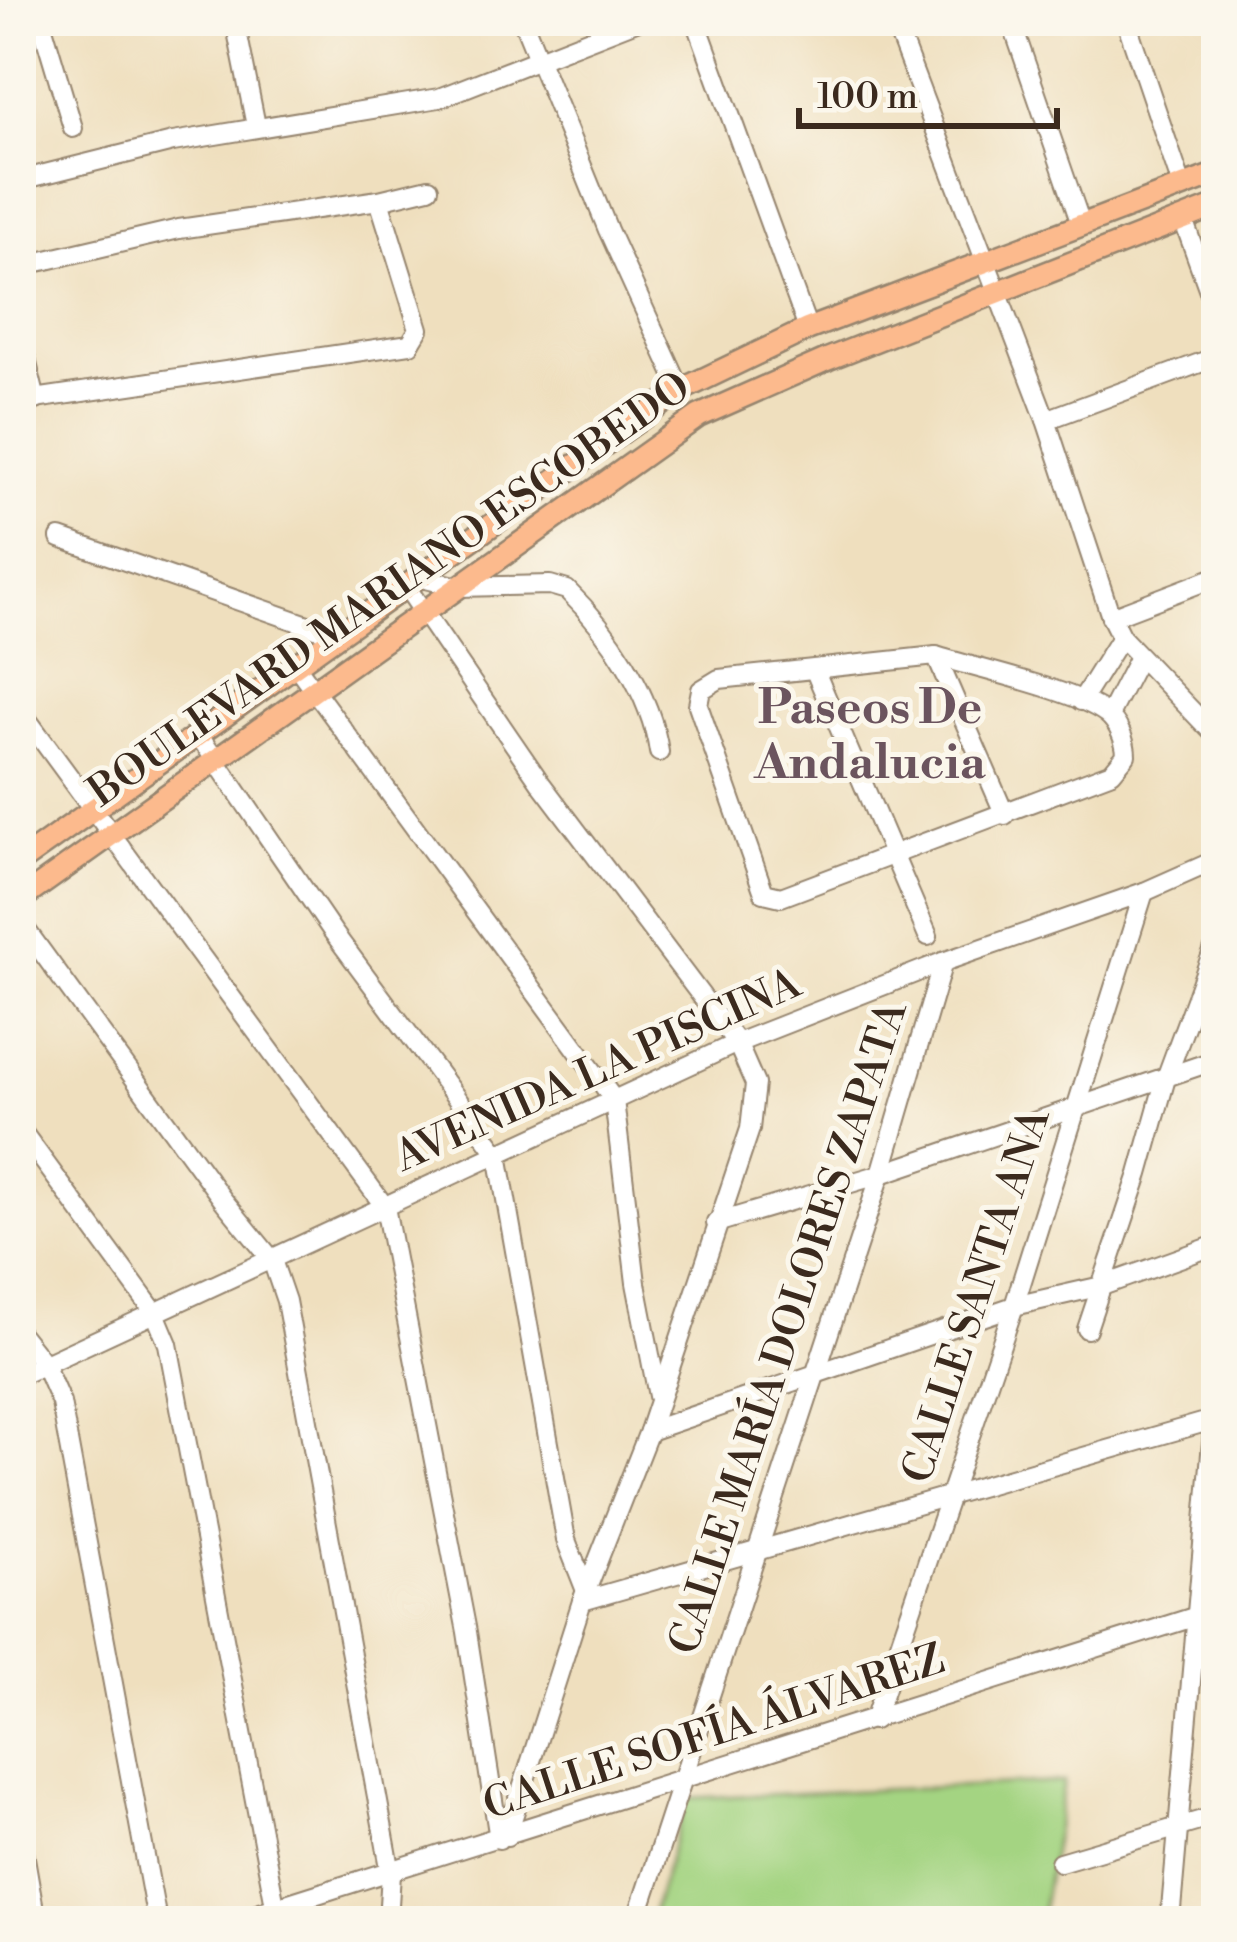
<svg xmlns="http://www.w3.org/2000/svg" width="1237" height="1942" font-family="'Libre Bodoni',serif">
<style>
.green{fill:#a4d482;stroke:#707f50;stroke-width:3}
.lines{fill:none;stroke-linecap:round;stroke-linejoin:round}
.minor-casing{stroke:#95846e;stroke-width:22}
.major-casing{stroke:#95846e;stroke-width:26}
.minor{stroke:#fff;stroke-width:18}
.major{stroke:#fcba8d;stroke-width:21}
.labels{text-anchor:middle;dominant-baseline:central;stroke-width:10;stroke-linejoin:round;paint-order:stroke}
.street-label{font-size:42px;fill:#3b2a1e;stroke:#fbf7ec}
.quarter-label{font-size:48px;font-weight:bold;fill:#6b545e;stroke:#fbf7ec}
</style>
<rect width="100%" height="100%" fill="#fbf7ec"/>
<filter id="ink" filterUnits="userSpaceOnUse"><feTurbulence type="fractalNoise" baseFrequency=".00833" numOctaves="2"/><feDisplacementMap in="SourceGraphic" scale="24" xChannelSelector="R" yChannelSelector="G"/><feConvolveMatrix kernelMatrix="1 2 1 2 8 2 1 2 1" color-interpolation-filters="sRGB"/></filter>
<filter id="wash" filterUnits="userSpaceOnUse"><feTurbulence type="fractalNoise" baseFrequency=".004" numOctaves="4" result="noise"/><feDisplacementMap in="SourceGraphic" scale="48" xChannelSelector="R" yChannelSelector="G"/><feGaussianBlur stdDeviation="2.7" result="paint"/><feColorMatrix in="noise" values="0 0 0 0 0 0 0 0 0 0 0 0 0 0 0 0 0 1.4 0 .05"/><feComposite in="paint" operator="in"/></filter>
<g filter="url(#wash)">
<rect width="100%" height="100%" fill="#efdfbe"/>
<!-- green -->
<polygon class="green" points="1064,1782 1040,1921 650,1921 687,1798"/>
</g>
<g filter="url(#ink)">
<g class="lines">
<!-- minor casing -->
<g class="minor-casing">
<g id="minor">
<polyline points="41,21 73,128"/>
<polyline points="235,21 256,126"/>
<polyline points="523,21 608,230 681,390"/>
<polyline points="696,21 808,329"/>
<polyline points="894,21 1046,420 1111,617 1121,637 1216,736"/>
<polyline points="1011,21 1081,224"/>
<polyline points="1126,21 1182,186"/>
<polyline points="21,180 173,142 439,98 636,21"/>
<polyline points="1183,219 1216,310"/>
<polyline points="21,266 179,229 379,200 429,188"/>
<polyline points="21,339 36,400"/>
<polyline points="21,401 410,344 419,329 379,200"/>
<polyline points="1046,420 1216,357"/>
<polyline points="60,538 336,635"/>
<path d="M 417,577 L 459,587 L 550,585 L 567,590 C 609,631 651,694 659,752"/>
<polyline points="405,585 542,785 737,1043 755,1084 750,1129 649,1431 582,1601 507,1836"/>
<polyline points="1111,617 1216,577"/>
<path d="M 936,656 C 975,668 1078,691 1107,714 C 1118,723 1126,741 1126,755 L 1112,772 L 781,897 L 764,893 L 698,705 L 701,690 L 719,679 Z"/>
<polyline points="936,656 1005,815"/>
<polyline points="295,664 614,1100 636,1283 658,1396"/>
<polyline points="815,671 928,936"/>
<polyline points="1081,701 1121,637"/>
<polyline points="21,711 385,1207 467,1632 499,1839"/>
<polyline points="1109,715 1139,657"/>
<polyline points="197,733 333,932 498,1154 566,1540 586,1591"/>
<polyline points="21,923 223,1200 272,1260 286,1301 391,1873 388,1921"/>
<polyline points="21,1130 155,1313 168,1344 278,1921"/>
<polyline points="716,1223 881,1174 1216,1060"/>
<polyline points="1087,1329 1139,1174 1166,1078 1216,943"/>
<polyline points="21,1335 44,1364 61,1403 157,1921"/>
<polyline points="21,1375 737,1043 943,962 1144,892 1216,860"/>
<polyline points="649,1431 1014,1306 1102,1286 1216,1245"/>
<polyline points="582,1601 1216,1419"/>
<polyline points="874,1720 1014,1306 1144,892"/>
<polyline points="21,1835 36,1921"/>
<polyline points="1060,1862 1216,1816"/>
<polyline points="232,1921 1216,1610"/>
<polyline points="636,1921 881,1174 943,962"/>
<polyline points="1170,1921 1214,1419 1216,1361"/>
</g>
</g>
<!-- major casing -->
<g class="major-casing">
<g id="major">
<polyline points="21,861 681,390 808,329 1216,174"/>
<polyline points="21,899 699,416 828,359 1216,206"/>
</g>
</g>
<!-- minor -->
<use href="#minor" class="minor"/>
<!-- major -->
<use href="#major" class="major"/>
</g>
</g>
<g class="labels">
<!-- street labels -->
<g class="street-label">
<text transform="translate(390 590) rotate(-35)">BOULEVARD MARIANO ESCOBEDO</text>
<text transform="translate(598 1071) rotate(-24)">AVENIDA LA PISCINA</text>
<text transform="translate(977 1296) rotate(-72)">CALLE SANTA ANA</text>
<text transform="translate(789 1328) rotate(-72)">CALLE MARÍA DOLORES ZAPATA</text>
<text transform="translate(714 1733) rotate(-18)">CALLE SOFÍA ÁLVAREZ</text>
</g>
<!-- quarter labels -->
<g class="quarter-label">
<text x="870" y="709">Paseos De<tspan x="870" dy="55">Andalucia</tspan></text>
</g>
</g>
<!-- margin -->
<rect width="1237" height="1942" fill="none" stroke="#fbf7ec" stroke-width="72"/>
<!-- scale -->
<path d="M799 108v18h258v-18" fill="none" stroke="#3b2a1e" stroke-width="6"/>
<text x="817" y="108" font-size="36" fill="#3b2a1e" stroke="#fbf7ec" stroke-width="9" paint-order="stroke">100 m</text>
</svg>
